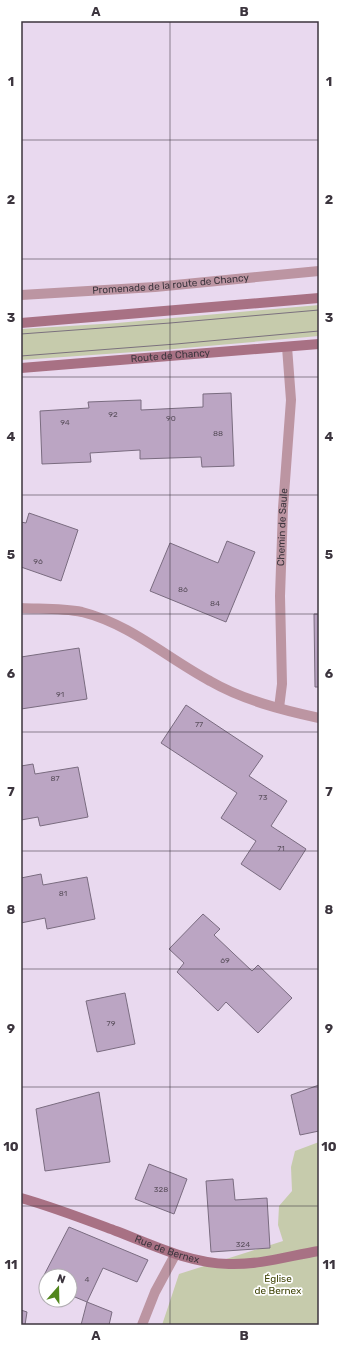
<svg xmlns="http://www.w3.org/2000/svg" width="340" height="1346" font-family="Rubik,sans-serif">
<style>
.green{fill:#c6cbac}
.building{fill:#bba5c3;stroke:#7a6c80}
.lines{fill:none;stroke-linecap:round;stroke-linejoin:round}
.lane{stroke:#bc95a2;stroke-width:10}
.street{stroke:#bc95a2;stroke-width:10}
.secondary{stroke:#a87184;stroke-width:10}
.tram{stroke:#7b717e;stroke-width:1}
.grid{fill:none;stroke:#3c353e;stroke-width:1;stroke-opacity:0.55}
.labels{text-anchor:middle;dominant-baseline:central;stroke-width:3.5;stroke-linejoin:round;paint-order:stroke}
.number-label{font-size:8px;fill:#5c515f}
.street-label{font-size:10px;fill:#3c353e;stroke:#fff}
.park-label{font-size:10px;fill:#404508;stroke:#fff}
.neatline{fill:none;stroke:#3c353e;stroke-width:1.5}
.grid-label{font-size:13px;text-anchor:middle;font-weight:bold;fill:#3c353e}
</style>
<rect width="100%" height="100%" fill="#e9d9ef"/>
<!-- green -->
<g class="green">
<polygon points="319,305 319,336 163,350 21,360 21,329 117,323"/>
<polygon points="319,1142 319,1325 162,1325 179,1274 283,1241 278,1225 279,1206 292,1191 291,1167 295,1151"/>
</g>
<!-- building -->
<g class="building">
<polygon points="231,393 234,466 202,467 201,457 140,459 140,450 90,453 91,462 42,464 40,411 89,408 88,402 141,400 141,410 203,407 203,394"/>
<polygon points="29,513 78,530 61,581 21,567 21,522 26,523"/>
<polygon points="227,541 255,552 226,622 150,591 170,543 218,563"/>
<polygon points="314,614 319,614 319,687 315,687"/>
<polygon points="79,648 87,699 21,709 21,657"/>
<polygon points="186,705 263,756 249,776 287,801 271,826 306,849 280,890 241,864 256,841 221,818 237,793 161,743"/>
<polygon points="33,764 35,774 78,767 88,817 40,826 38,817 21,820 21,766"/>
<polygon points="41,874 43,885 87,877 95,919 47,929 45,918 21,923 21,878"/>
<polygon points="203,914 220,929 214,935 252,971 258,965 292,998 258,1033 226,1002 218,1011 177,972 184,963 169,949"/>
<polygon points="125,993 135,1044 97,1052 86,1001"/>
<polygon points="319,1085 319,1131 300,1135 291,1095"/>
<polygon points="99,1092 110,1162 45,1171 36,1109"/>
<polygon points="149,1164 187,1179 174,1214 135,1199"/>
<polygon points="233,1179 235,1200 267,1198 270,1248 211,1252 206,1181"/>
<polygon points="69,1227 148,1260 137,1282 103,1268 87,1302 70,1295 70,1276 46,1276 46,1284 41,1281"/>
<polygon points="87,1302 112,1312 109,1325 81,1325"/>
<polygon points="21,1310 27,1312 25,1325 21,1325"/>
</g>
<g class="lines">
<!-- lane -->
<path class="lane" id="s1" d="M 279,708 L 282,684 L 280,596 L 283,508 L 291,400 L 287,347"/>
<!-- street -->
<g class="street">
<path id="s2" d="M 21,295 L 155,287 L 319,271"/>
<path d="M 21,608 C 41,609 62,608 82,612 C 130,624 167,658 210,681 C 243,700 282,710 319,718"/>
<polyline points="142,1325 155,1292 175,1255"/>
</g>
<!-- secondary -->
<g class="secondary">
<polyline points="21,323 319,298"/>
<path id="s3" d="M 21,368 L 319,344"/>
<path id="s4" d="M 21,1198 C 53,1207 84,1219 116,1231 C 153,1245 188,1263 229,1264 C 260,1265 289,1256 319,1251"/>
</g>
<!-- tram -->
<g class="tram">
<polyline points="21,334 170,323 319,310"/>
<polyline points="21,356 176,344 319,331"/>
</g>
</g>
<!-- grid -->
<path class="grid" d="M 170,21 L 170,1325M 21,140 L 319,140M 21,259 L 319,259M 21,377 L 319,377M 21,495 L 319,495M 21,614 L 319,614M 21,732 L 319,732M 21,851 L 319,851M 21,969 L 319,969M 21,1087 L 319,1087M 21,1206 L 319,1206"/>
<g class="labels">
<!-- number labels -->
<g class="number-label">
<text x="113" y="414">92</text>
<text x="171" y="418">90</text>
<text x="65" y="422">94</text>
<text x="218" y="433">88</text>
<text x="38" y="561">96</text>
<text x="183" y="589">86</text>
<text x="215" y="603">84</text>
<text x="60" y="694">91</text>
<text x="199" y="724">77</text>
<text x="55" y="778">87</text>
<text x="263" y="797">73</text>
<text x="281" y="848">71</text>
<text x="63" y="893">81</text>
<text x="225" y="960">69</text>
<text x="111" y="1023">79</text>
<text x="161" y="1189">328</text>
<text x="243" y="1244">324</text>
<text x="87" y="1279">4</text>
</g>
<!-- street labels -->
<g class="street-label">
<text stroke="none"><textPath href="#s2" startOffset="150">Promenade de la route de Chancy</textPath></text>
<text stroke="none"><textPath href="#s3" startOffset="150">Route de Chancy</textPath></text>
<text stroke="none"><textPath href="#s1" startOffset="181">Chemin de Saule</textPath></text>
<text stroke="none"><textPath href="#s4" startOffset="155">Rue de Bernex</textPath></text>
</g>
<!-- park labels -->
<g class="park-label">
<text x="278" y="1279">Église<tspan x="278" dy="12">de Bernex</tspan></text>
</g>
</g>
<!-- border -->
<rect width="340" height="1346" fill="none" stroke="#ffffff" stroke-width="44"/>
<!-- north arrow -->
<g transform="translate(58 1288) rotate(20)"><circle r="19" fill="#ffffff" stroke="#b1aeb2"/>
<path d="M0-3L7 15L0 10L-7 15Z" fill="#52861d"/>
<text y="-6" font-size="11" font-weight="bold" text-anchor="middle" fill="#3c353e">N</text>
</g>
<rect x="22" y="22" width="296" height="1302" class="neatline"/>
<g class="grid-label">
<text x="96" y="16">A</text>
<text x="244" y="16">B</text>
<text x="11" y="86">1</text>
<text x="329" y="86">1</text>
<text x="11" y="204">2</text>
<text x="329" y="204">2</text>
<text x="11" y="322">3</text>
<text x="329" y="322">3</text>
<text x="11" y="441">4</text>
<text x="329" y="441">4</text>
<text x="11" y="559">5</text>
<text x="329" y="559">5</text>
<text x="11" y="678">6</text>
<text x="329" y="678">6</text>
<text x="11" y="796">7</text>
<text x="329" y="796">7</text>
<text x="11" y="914">8</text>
<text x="329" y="914">8</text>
<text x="11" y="1033">9</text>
<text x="329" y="1033">9</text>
<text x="11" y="1151">10</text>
<text x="329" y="1151">10</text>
<text x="11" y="1269">11</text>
<text x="329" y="1269">11</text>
<text x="96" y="1340">A</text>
<text x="244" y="1340">B</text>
</g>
</svg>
